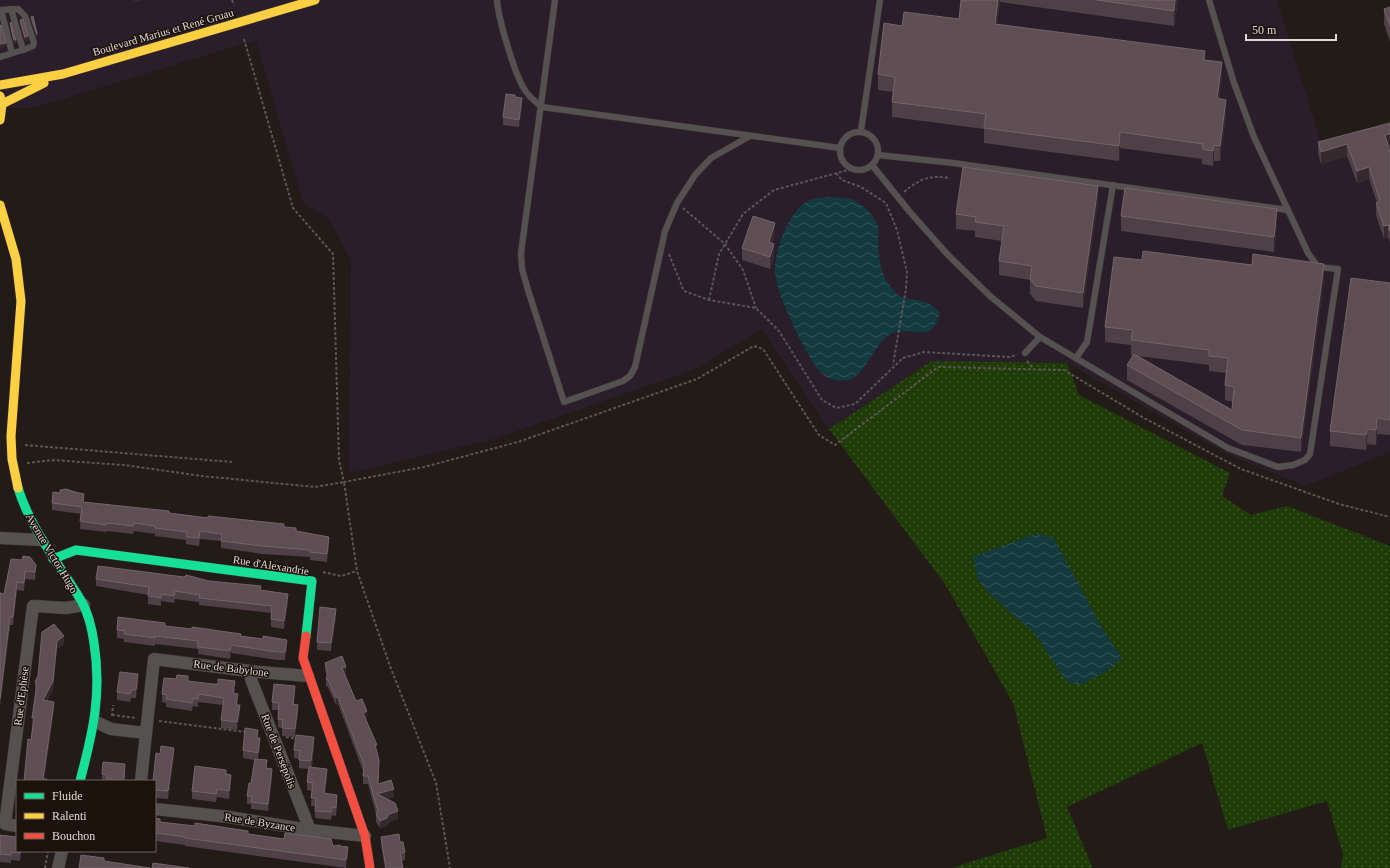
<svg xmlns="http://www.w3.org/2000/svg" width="1390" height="868" font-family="Georgia,serif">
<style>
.industrial{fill:#2a1e2a}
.grass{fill:url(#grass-dots)}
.water{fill:url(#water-waves)}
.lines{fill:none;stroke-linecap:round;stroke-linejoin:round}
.lane-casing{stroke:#3c3633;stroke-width:7}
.street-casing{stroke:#3c3633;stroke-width:13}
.fast-casing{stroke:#3c3633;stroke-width:10}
.slow-casing{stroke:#3c3633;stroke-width:10}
.jam-casing{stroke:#3c3633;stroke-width:10}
.path{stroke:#595654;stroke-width:2;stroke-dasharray:3 2;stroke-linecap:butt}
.lane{stroke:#555150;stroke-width:6}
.street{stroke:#555150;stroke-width:12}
.fast{stroke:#16e098;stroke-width:9}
.slow{stroke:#ffcf43;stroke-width:9}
.jam{stroke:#f24e42;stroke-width:9}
.wall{fill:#4f3f46;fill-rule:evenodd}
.shaded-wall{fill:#36292d}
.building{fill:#5f4f55;stroke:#736469}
.labels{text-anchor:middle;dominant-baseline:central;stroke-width:3;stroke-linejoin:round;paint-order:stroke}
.street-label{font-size:11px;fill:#e1d8d4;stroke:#1c110b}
</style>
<defs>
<pattern id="grass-dots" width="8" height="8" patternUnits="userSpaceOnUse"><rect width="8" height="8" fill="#1e3b08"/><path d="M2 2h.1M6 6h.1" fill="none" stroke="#3e572b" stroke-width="1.8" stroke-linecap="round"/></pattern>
<pattern id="water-waves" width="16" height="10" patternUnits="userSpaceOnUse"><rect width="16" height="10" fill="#133a3f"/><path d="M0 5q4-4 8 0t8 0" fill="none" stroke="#35565a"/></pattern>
</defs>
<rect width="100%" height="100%" fill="#221b18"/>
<!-- industrial -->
<polygon class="industrial" points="0,0 1277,0 1323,149 1390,126 1390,452 1305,486 1231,456 1067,363 932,361 829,429 762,329 693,370 494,439 349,473 351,261 329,219 303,203 256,40 33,108 0,108"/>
<!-- grass -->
<polygon class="grass" points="932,361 1067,363 1079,395 1230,473 1222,496 1251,515 1287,506 1390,546 1390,868 1341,868 1343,854 1327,801 1228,830 1202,743 1067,807 1093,868 951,868 1047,838 1013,703 945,584 829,429"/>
<!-- water -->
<g class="water">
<path d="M 826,197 C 834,198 846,197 853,200 C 863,204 875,216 878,226 C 879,231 878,237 878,242 C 879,261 881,278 895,292 C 907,305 926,294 940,313 C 930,348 913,323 891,334 C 875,342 867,372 851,379 C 843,382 832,381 825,376 C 814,367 808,353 801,341 C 792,324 777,291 775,273 C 773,254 789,212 806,202 C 811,199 820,198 826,197 Z"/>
<polygon points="1036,534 1053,537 1100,625 1122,658 1107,671 1080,685 1066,681 1035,634 990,594 978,580 973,557"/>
</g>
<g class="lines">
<!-- lane casing -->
<g class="lane-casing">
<g id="lane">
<path d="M 497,0 C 498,18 514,71 523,87 C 527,95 534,101 542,107 L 840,148"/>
<polyline points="555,0 521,253 522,269 528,290 564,402 623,381 630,376 635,367 665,231 677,203 695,175 711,158 750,136"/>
<polyline points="0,10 18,9 25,16 34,43 33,46 23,50"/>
<polyline points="1,10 12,53"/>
<polyline points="0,57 23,50 11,9"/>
<polyline points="861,131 880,0"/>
<circle cx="859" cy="151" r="19"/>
<polyline points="878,155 953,163 1288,210"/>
<polyline points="872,165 909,211 948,255 990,296 1040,337 1228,448 1278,467 1293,465 1305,460 1310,454 1338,269 1318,267 1308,253 1254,137 1234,83 1209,0"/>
<polyline points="1025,353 1040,337"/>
<polyline points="1076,358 1087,342 1113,185"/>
</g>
</g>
<!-- street casing -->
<g class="street-casing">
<g id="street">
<polyline points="0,538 41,540"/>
<polyline points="249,671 252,682 310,830"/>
<polyline points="96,722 111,729 146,733 154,659 249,671 308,676"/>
<polyline points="141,781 146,733"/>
<polyline points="155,809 229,817 310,830 365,836"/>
<polyline points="17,826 5,824 33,606 66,608 84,605"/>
<polyline points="58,868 62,851"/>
</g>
</g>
<!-- fast casing -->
<g class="fast-casing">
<g id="fast">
<path d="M 18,488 C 31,530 60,565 82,602 C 89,615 92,629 94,643 C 102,694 93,732 80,781"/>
<polyline points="53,559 76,550 312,581 306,636"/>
</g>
</g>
<!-- slow casing -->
<g class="slow-casing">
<g id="slow">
<polyline points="0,85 63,74 315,0"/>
<polyline points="0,96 2,104 0,120"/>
<polyline points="2,104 44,83"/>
<polyline points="0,205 16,259 21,301 11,436 12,459 18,488"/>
</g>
</g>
<!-- jam casing -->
<g class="jam-casing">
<polyline id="jam" points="306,636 303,658 365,836 370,868"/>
</g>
<!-- path -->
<g class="path">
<polyline points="232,0 234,5"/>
<polyline points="244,39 293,208 333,254 339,460 344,482 424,467 518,442 697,379 754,346 763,349 819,435 835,445 938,367 1064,370 1144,418 1241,469 1339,504 1390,517"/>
<polyline points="836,173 842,180 861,187 886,203 897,230 907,272 906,289 893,365"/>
<path d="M 904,192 C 921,178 929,175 950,178"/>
<polyline points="683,208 725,244 743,270 756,308"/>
<polyline points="669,254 684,291 709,300 756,308 779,331 822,400 836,408 855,404 903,358 924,352 1009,357 1017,355"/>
<polyline points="709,300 719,254 743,214 774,190 852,169"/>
<polyline points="1027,361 1033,368"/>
<polyline points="25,445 232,462"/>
<polyline points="27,463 53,460 124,465 202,476 315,487 344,482 357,571 390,666 436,783 450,868"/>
<polyline points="323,572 341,576 357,571"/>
<polyline points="112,715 137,718"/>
<polyline points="112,716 113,705"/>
<polyline points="159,721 246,732"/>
<polyline points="286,737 298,739"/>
<polyline points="45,868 48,851"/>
</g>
<!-- lane -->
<use href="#lane" class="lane"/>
<!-- street -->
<use href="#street" class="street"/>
<!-- fast -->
<use href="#fast" class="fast"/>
<!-- slow -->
<use href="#slow" class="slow"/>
<!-- jam -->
<use href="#jam" class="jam"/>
</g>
<!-- wall -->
<g class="wall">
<polygon points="961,0 1178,0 1174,26 1000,2 997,24 1205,60 1222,77 1219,99 1226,115 1220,161 1214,161 1213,166 1202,164 1202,159 1120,148 1119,161 1013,147 984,143 984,129 892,117 892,102 894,92 878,90 878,74 902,26 959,19"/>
<polygon points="1390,7 1390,42 1384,24 1384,9"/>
<polygon points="31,17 37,34 37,38 31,21"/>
<polygon points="20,20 28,40 25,41 20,24"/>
<polygon points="10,23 16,44 14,44 10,27"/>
<polygon points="522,106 519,127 503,125 503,117"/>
<polygon points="1318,142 1390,146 1388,147 1390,152 1390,243 1388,237 1384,239 1376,215 1376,203 1377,203 1369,179 1357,183 1347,156 1321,164 1318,154"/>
<polygon points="1098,201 1083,308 1036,301 1030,294 1030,280 999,275 999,261 1002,241 975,237 975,231 956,229 956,214"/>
<polygon points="1121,216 1277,225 1274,252 1121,231"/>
<polygon points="775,235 772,243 774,256 770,269 742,260 742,248"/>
<path d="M 1142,260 L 1252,265 L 1324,279 L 1301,452 L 1242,445 L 1127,380 L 1127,365 L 1133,356 L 1131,355 L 1131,345 L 1105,342 L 1105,327 ZM 1138,356 L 1209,365 L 1209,371 L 1226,373 L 1225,385 L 1225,400 L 1233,402 L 1232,410 Z"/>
<polygon points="1390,283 1390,435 1377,434 1376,445 1367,444 1366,450 1330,446 1330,431"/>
<polygon points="75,492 84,502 208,518 284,527 329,545 327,562 310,560 310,557 262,554 221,548 221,541 200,539 199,546 186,544 186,540 155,536 155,534 134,531 133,534 107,531 106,532 80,529 81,514 52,510 52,503 60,493"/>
<polygon points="11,559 36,572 35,580 25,579 24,591 17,590 13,625 10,625 0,707 0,593 4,594"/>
<polygon points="96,579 209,581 261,590 288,602 284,629 271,627 271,613 199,605 199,602 175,599 174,603 161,601 161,606 148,604 148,595 96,586"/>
<polygon points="336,617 331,651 317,650 317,642"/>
<polygon points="165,626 241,636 287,648 285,660 277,660 231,653 230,659 198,654 198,649 155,644 155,646 124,642 124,639 117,638 117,630"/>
<polygon points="42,632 64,644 57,649 53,689 47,701 54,709 44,779 24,781 31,740 33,725 32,726 36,690 35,689 35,682 38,676"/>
<polygon points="325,663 346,675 345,675 356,701 367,719 366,719 377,752 379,768 378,784 394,797 387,799 398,819 389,822 387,826 380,828 376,822 376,814 368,784 363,784 363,771 338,704 336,705 328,687 326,686 326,679 327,677 325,671"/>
<polygon points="188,681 235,689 234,693 238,702 237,705 240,713 237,730 221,728 221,720 223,705 198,702 198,707 193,706 192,711 166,707 166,703 162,702 162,694"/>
<polygon points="138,682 136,698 131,698 130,702 117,700 117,692"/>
<polygon points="295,694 293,704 298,713 295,737 282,736 282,728 278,727 278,710 272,710 272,702"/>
<polygon points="258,738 260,746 258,759 267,769 272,777 268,811 251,809 251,804 247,804 247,796 251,783 254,760 243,758 243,750"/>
<polygon points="314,745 312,767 327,777 325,793 337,803 336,816 332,815 331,820 315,818 315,806 311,806 312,791 307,790 307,782 308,769 299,768 299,759 294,758 294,750"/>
<polygon points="174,756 168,799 155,798 155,781"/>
<polygon points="125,771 124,781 102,781 102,774"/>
<polygon points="226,774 231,783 229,799 217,797 216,802 192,799 192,791"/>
<polygon points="155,818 160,822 248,834 333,846 340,846 348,855 346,868 185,846 185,845 155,841"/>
<polygon points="0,835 17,851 21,851 20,861 11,860 11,863 0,862"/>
<polygon points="381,837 400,842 405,852 405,860 402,861 403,868 385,868 381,845"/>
</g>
<!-- shaded-wall -->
<g class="shaded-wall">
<polygon points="133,0 143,0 133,3"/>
<polygon points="998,0 1000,0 1000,2 995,39 995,24"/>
<polygon points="1175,0 1178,0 1174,26 1174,11"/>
<polygon points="28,36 28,40 25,41 25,37"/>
<rect x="14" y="40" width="2" height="4"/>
<polygon points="6,43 6,46 0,48 0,44"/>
<polygon points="1222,62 1222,77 1217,114 1217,98"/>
<polygon points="522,98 522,106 519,127 519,120"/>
<polygon points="1226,100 1226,115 1220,161 1220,146"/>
<polygon points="1120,132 1120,148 1119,161 1119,146"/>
<polygon points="1390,134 1390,146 1385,148 1385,135"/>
<polygon points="1347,144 1347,156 1321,164 1321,152"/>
<polygon points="1214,145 1214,161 1213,166 1213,151"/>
<polygon points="1369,167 1369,179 1357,183 1357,171"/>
<polygon points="1098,186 1098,201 1083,308 1083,293"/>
<polygon points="1277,209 1277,225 1274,252 1274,237"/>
<polygon points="775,223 775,235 769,254 769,242"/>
<polygon points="1388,225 1388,237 1384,239 1384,226"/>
<polygon points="774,244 774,256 770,269 770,257"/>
<polygon points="1324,264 1324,279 1301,452 1301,438"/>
<polygon points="1377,418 1377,434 1376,445 1376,430"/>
<polygon points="1367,429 1367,444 1366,450 1366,435"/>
<polygon points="329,537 329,545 327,562 327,554"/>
<polygon points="36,565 36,572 35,580 35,572"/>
<polygon points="25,571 25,579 24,591 24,583"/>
<polygon points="17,582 17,590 13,625 13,617"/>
<polygon points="288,594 288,602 284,629 284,621"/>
<polygon points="336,609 336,617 331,651 331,643"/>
<polygon points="10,617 10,625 0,707 0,699"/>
<polygon points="64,636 64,644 57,649 53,689 43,708 43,700 57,641"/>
<polygon points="287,640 287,648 285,660 285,652"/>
<polygon points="231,645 231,653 230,659 230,651"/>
<polygon points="346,667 346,675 342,676 342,668"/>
<polygon points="138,674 138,682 136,698 136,690"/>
<polygon points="295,686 295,694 293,712 293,704"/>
<polygon points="338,697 338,704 336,705 336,698"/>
<polygon points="54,702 54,709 44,781 43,779"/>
<polygon points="240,705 240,713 237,730 237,722"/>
<polygon points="298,705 298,713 295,737 295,729"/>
<polygon points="367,711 367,719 363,721 363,713"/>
<polygon points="34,717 34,725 32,726 32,718"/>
<polygon points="314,737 314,745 311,769 311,761"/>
<polygon points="260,738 260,746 258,761 258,753"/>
<polygon points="375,745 377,745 377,752"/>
<polygon points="174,748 174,756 168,799 168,791"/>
<polygon points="272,769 272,777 268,811 268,804"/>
<polygon points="327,769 327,777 324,801 324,793"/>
<polygon points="231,775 231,783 229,799 229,791"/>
<polygon points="394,789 394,797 377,802 377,794"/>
<polygon points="337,795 337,803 336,816 336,808"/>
<polygon points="398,811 398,819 389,822 387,826 380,828 380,821 389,814"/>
<polygon points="348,847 348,855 346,868 346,860"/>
</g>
<!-- building -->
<g class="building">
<polygon points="961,0 998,0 995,24 1205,51 1204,60 1222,62 1217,98 1226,100 1220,146 1214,145 1213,151 1202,149 1203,144 1120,132 1119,146 1013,132 984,128 986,114 892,102 895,77 878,74 884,23 902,26 904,12 959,19"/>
<polygon points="1097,0 1175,0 1174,11"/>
<polygon points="1390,7 1390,27 1384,9"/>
<polygon points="33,16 37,34 31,17"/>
<polygon points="23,19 28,36 25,37 20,20"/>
<polygon points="11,22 16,40 14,40 10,23"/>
<polygon points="0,25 1,25 6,43 0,44"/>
<polygon points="506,94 515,95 515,97 522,98 519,120 503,117"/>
<polygon points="1390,123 1390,134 1385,135 1390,152 1390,231 1388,225 1384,226 1376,203 1380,201 1369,167 1357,171 1347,144 1321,152 1318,142"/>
<polygon points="963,167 1098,186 1083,293 1036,286 1030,279 1032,266 999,261 1004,226 975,222 976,217 956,214"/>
<polygon points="1125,188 1277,209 1274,237 1121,216"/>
<polygon points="753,216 775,223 769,242 774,244 770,257 742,248"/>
<polygon points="1143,251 1252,265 1253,254 1324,264 1301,438 1242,430 1127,365 1134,354 1232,410 1234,387 1225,385 1228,358 1209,356 1209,350 1131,340 1133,330 1105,327 1114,257 1142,260"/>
<polygon points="1351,278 1390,283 1390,420 1377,418 1376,430 1367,429 1366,435 1330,431"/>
<polygon points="66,489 75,492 84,494 83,502 169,511 169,513 208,518 208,516 284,524 284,527 296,528 296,531 329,537 327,554 310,552 310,550 262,546 221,541 222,534 200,531 199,538 186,537 187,532 155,528 155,526 134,523 133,526 107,523 106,525 80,521 82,507 52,503 53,492 60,493 60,490"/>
<polygon points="23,556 30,557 36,565 35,572 25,571 24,583 17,582 13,617 10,617 0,699 0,593 4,594 11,559 22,560"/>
<polygon points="98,566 184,577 186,575 209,581 261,586 260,590 288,594 284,621 271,619 272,606 199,598 200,595 175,591 174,596 161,594 161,598 148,596 149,587 96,579"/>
<polygon points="320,607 336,609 331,643 317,642"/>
<polygon points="118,617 165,623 165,626 192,629 192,627 241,634 240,636 263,639 263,636 287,640 285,652 277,652 231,645 230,651 198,647 198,641 155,636 155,638 124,634 125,631 117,630"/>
<polygon points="54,624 64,636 57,641 53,681 43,700 54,702 43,779 47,779 47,781 24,781 28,739 31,740 34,717 32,718 37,683 35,682 38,676 42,632"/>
<polygon points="342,656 346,667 342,668 356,701 362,699 367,711 363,713 377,745 375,745 379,760 378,784 391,780 394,789 377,794 395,803 398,811 389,814 387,818 380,821 376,814 378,811 368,776 363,776 364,765 338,697 336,698 328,680 326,679 328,673 325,663"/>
<polygon points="120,672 138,674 136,690 131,690 130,694 117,692"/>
<polygon points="177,675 188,676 188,681 213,684 218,684 218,679 235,681 233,693 238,694 236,705 240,705 237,722 221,720 224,698 198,694 198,699 193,698 192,703 166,699 167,695 162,694 164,678 176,679"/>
<polygon points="274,684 295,686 293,704 298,705 295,729 282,728 283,720 278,719 279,703 272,702"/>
<polygon points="245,728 258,730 257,738 260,738 258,753 243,750"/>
<polygon points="296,735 314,737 311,761 299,760 300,751 294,750"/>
<polygon points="161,746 174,748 168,791 155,790 156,782 155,782 155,781 153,781 156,753 160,754"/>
<polygon points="255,759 267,760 266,768 272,769 268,804 251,802 252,796 247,796 249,783 251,783"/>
<polygon points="103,762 125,764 124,780 107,779 107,775 102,774"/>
<polygon points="195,766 226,770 226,774 231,775 229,791 217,789 216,794 192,791"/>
<polygon points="309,767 327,769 324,793 337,795 336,808 332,807 331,812 315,811 316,798 311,798 313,783 307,782"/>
<polygon points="155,818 160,819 160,822 195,826 195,823 215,826 248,831 248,834 284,839 285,833 331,839 333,846 340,845 340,846 348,847 346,860 185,838 186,837 155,833"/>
<polygon points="399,834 400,842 403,842 405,852 400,853 403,868 386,868 381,837"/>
<polygon points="0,835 17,837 17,851 20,851 20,853 11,852 11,855 0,854"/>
<polygon points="81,855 104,858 104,861 150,868 79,868"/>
<polygon points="153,863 189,868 152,868"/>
</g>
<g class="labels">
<!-- street labels -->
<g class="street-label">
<text transform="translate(163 32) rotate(-16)">Boulevard Marius et René Gruau</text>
<text transform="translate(52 553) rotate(59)">Avenue Victor Hugo</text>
<text transform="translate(271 565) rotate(9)">Rue d'Alexandrie</text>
<text transform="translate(231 668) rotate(7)">Rue de Babylone</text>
<text transform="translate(21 696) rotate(-83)">Rue d'Ephèse</text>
<text transform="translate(279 751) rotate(69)">Rue de Persépolis</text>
<text transform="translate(260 822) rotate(9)">Rue de Byzance</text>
</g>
</g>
<!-- legend -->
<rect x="16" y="780" width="140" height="72" fill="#1c110b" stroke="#6b615b"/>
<rect x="24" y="793" width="20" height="6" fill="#16e098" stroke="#6b615b"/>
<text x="52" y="800" font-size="12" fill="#e1d8d4">Fluide</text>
<rect x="24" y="813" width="20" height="6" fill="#ffcf43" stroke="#6b615b"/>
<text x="52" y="820" font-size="12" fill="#e1d8d4">Ralenti</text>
<rect x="24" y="833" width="20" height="6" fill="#f24e42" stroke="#6b615b"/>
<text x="52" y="840" font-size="12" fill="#e1d8d4">Bouchon</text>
<!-- scale -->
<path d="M1246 34v6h90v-6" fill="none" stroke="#e1d8d4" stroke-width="2"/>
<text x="1252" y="34" font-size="12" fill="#e1d8d4" stroke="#1c110b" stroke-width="3" paint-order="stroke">50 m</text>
</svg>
